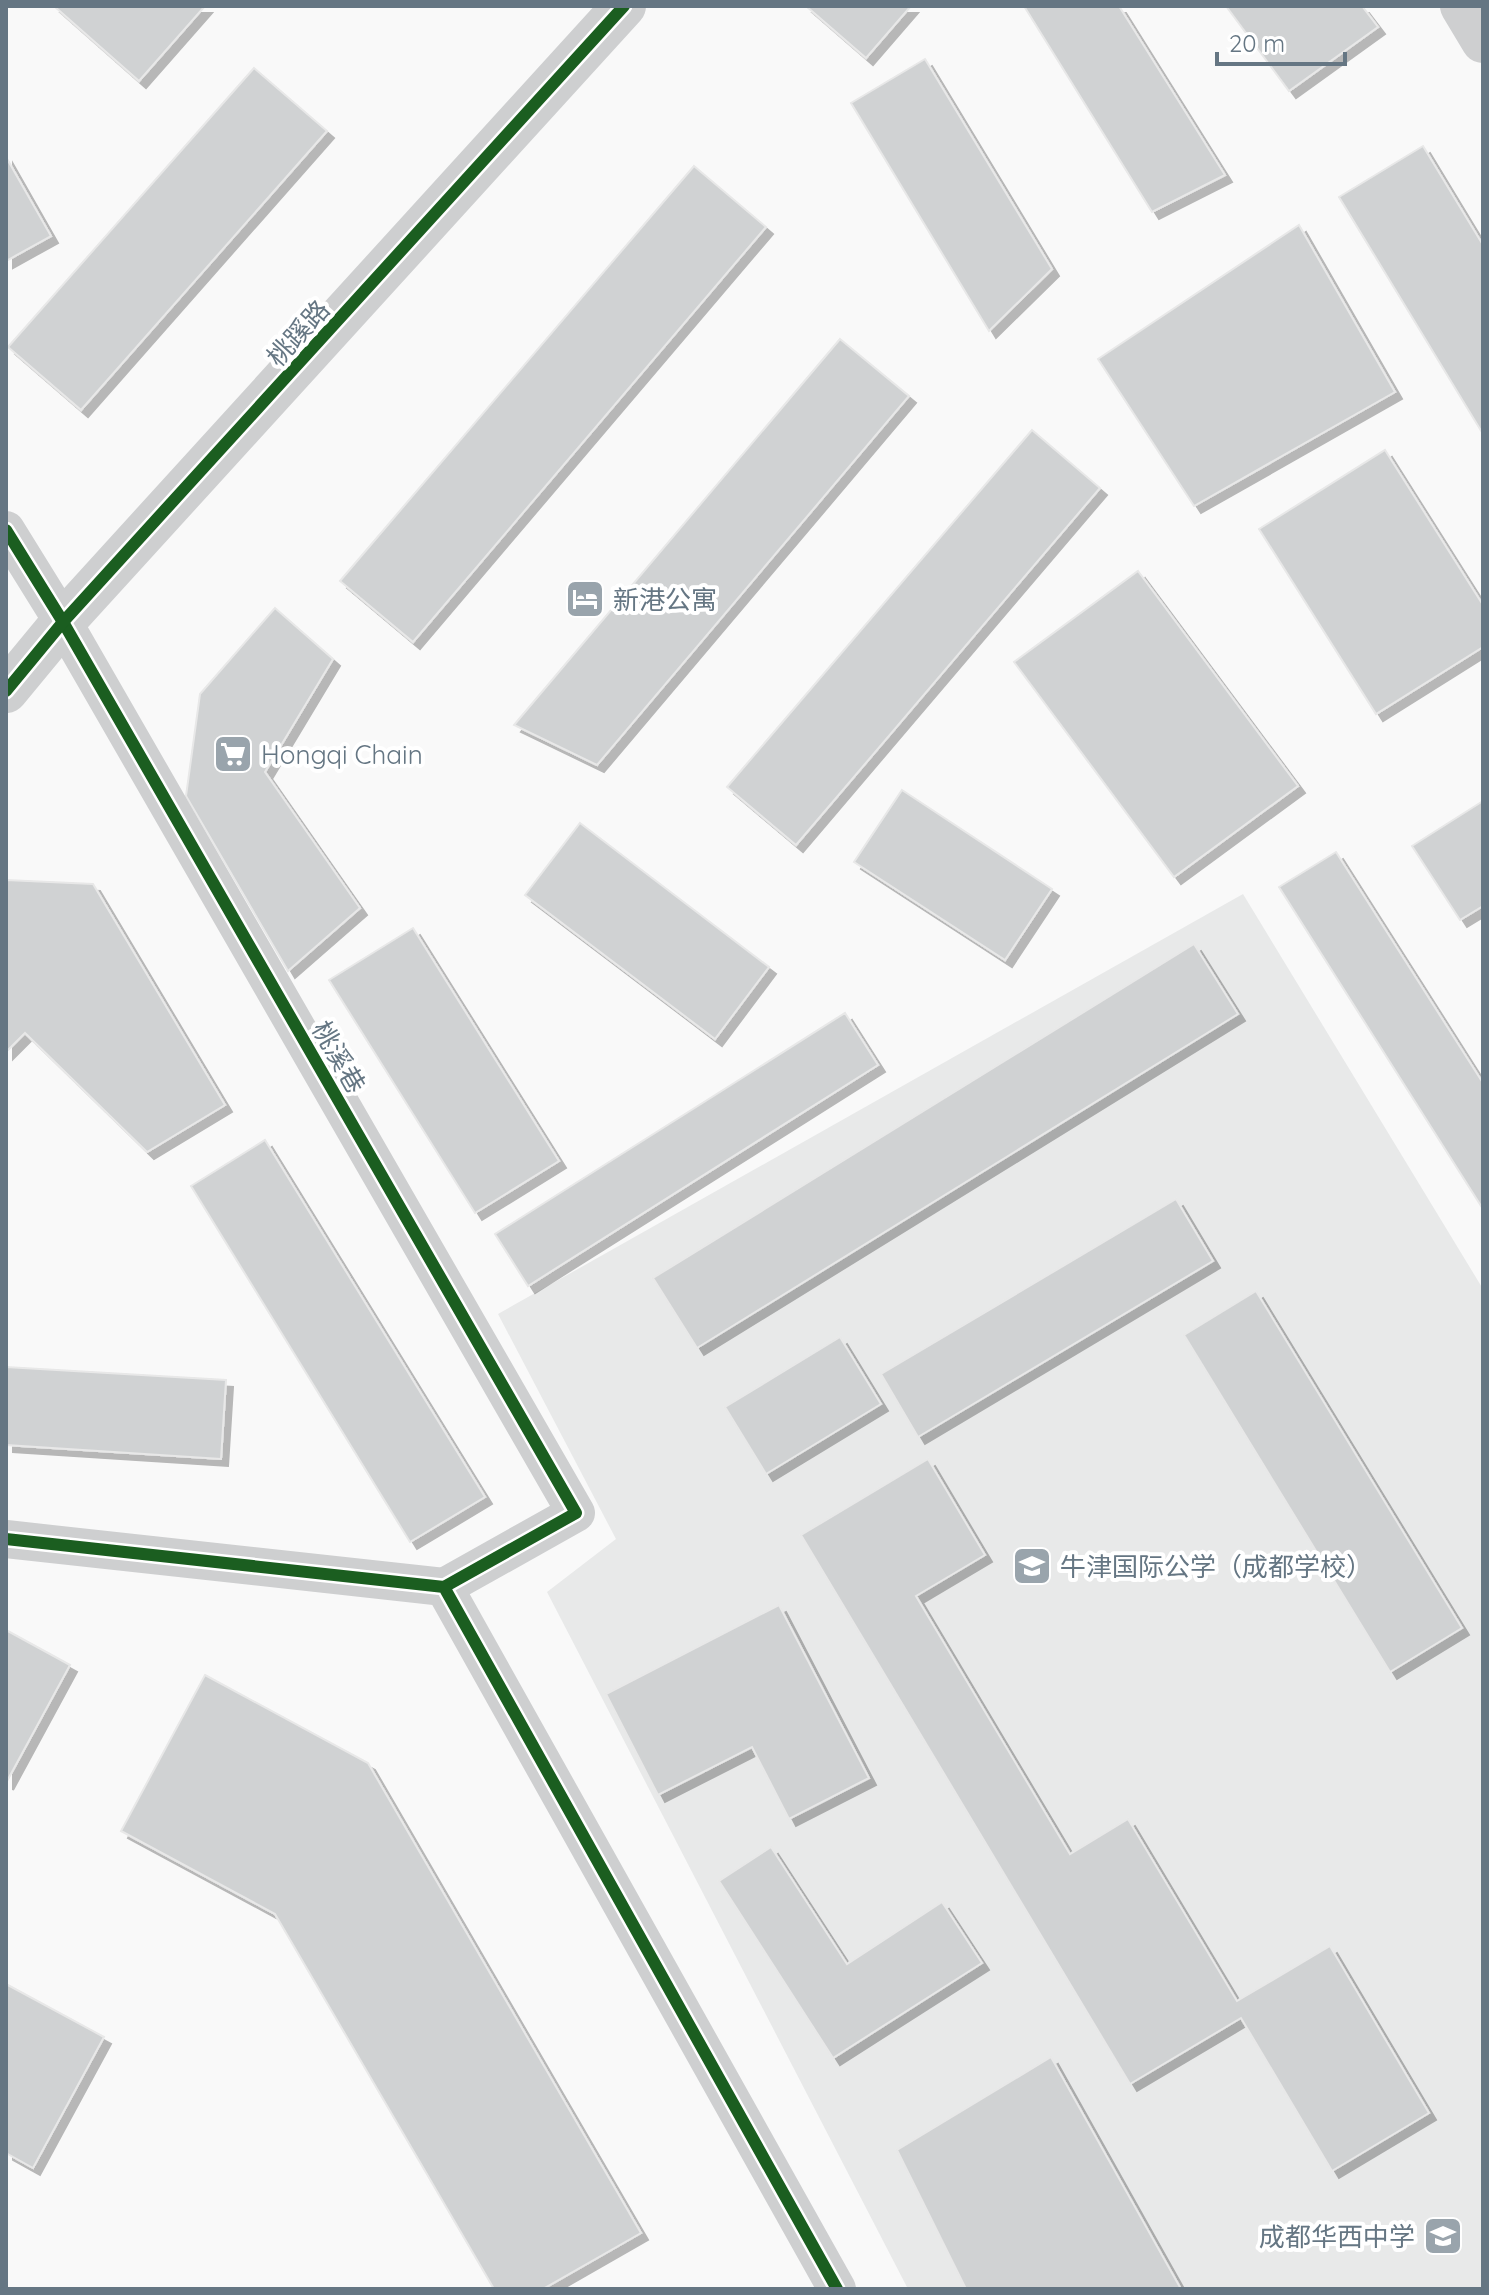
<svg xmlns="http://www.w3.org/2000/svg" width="1489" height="2295" font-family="Quicksand,'Noto Sans SC',sans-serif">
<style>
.built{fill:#e8e9e9}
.building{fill:#d0d2d3;stroke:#e8e8e8;stroke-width:2;filter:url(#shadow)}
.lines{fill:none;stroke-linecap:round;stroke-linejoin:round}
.minor{stroke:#cecfd0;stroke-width:38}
.tertiary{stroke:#cecfd0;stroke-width:44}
.cycleway-casing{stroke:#fff;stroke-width:17}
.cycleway{stroke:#1b5e20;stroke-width:12}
.labels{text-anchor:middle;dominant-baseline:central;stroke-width:8;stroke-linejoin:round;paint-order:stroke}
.street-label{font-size:26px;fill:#657683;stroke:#fff}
.poi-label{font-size:26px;fill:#657683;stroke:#fff;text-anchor:start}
</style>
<defs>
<filter id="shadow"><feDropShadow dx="7" dy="7" stdDeviation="0" flood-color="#0004"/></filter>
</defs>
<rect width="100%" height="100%" fill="#f9f9f9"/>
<!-- built -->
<polygon class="built" points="1243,894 1483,1289 1483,2289 908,2289 547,1592 616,1539 498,1314"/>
<!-- building -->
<g class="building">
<polygon points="54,6 205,6 139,81"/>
<polygon points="806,6 911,6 866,58"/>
<polygon points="1024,6 1119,6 1225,175 1152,212"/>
<polygon points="1226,6 1362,6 1378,27 1289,91"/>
<polygon points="925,59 1052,269 989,331 851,103"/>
<polygon points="254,68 327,131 81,410 8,347"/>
<polygon points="1423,146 1483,245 1483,434 1339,197"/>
<polygon points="6,157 51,236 6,261"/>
<polygon points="694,166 766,227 413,642 340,581"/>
<polygon points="1299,225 1395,392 1194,506 1098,359"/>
<polygon points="840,339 909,396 597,765 514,725"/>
<polygon points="1032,430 1100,488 796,845 727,787"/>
<polygon points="1385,450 1483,605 1483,647 1376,714 1259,529"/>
<polygon points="1138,571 1298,786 1174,877 1014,662"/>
<polygon points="275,608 333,659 265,772 360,908 288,971 186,796 200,694"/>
<polygon points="902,790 1052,889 1005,960 854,862"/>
<polygon points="1483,801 1483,906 1460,920 1412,846"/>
<polygon points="580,823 769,967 715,1039 525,895"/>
<polygon points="1336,852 1483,1083 1483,1209 1279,887"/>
<polygon points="6,880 93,884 225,1105 147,1152 25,1033 6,1052"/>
<polygon points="413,928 559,1161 475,1213 329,980"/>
<polygon points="1194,944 1238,1014 697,1348 653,1278"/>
<polygon points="845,1013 878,1065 528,1286 495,1234"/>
<polygon points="265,1140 485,1497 410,1542 191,1186"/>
<polygon points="1176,1199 1213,1261 918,1437 881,1374"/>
<polygon points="1256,1291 1462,1628 1390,1672 1184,1335"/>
<polygon points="840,1337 881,1404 766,1474 725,1407"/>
<polygon points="6,1367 226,1380 221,1459 6,1445"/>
<polygon points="928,1459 985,1555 916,1596 1070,1854 1128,1819 1237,2001 1330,1946 1429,2113 1332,2171 1241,2018 1130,2084 801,1535"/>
<polygon points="779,1605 869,1778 789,1819 752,1747 658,1795 606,1694"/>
<polygon points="6,1630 70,1665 6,1783"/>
<polygon points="205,1675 368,1763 641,2233 543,2289 494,2289 275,1914 121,1831"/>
<polygon points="771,1847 847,1964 942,1902 982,1963 833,2058 719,1881"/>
<polygon points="6,1984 104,2037 33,2168 6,2153"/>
<polygon points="1051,2057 1181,2289 966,2289 897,2150"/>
</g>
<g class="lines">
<!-- minor -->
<g class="minor">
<polyline points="6,530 63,622 576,1513 444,1587"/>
<polyline points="6,1539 444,1587 837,2289"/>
</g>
<!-- tertiary -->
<g class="tertiary">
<polyline points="1462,6 1483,41"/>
<polyline points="6,691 63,622 624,6"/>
</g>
<!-- cycleway casing -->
<g class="cycleway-casing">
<g id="cycleway">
<polyline points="6,530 63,622 576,1513 444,1587"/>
<polyline points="6,691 63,622 624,6"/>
<polyline points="6,1539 444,1587 837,2289"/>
</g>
</g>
<!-- cycleway -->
<use href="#cycleway" class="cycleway"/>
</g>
<!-- icons -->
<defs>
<g id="hotel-square" transform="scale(2)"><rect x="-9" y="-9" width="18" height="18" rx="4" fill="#99a4ac" stroke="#fff"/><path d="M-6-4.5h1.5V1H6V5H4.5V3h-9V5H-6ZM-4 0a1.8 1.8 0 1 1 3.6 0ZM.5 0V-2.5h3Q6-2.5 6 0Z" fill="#fff"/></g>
<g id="supermarket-square" transform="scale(2)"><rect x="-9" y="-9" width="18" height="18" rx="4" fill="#99a4ac" stroke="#fff"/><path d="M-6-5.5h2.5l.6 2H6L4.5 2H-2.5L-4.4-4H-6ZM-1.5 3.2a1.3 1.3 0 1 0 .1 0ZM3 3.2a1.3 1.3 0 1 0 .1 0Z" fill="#fff"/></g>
<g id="school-square" transform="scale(2)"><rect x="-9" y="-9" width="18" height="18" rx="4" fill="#99a4ac" stroke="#fff"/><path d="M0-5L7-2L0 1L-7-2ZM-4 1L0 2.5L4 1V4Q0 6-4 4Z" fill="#fff"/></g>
</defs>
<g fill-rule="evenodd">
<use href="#hotel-square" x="585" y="599"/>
<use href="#supermarket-square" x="233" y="754"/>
<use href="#school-square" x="1032" y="1566"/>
<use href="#school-square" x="1443" y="2236"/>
</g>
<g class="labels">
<!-- street labels -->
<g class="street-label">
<text transform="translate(298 333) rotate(-48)">桃蹊路</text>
<text transform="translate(339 1057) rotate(60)">桃溪巷</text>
</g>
<!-- poi labels -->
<g class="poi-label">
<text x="613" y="599">新港公寓</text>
<text x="261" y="754">Hongqi Chain</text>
<text x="1060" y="1566">牛津国际公学（成都学校）</text>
<text x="1415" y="2236" text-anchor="end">成都华西中学</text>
</g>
</g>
<!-- border -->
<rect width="1489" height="2295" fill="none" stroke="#657683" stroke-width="16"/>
<!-- scale -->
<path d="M1217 52v12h128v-12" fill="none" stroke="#657683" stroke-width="4"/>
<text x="1229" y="52" font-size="24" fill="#657683" stroke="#ffffff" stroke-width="6" paint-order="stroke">20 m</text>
</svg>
